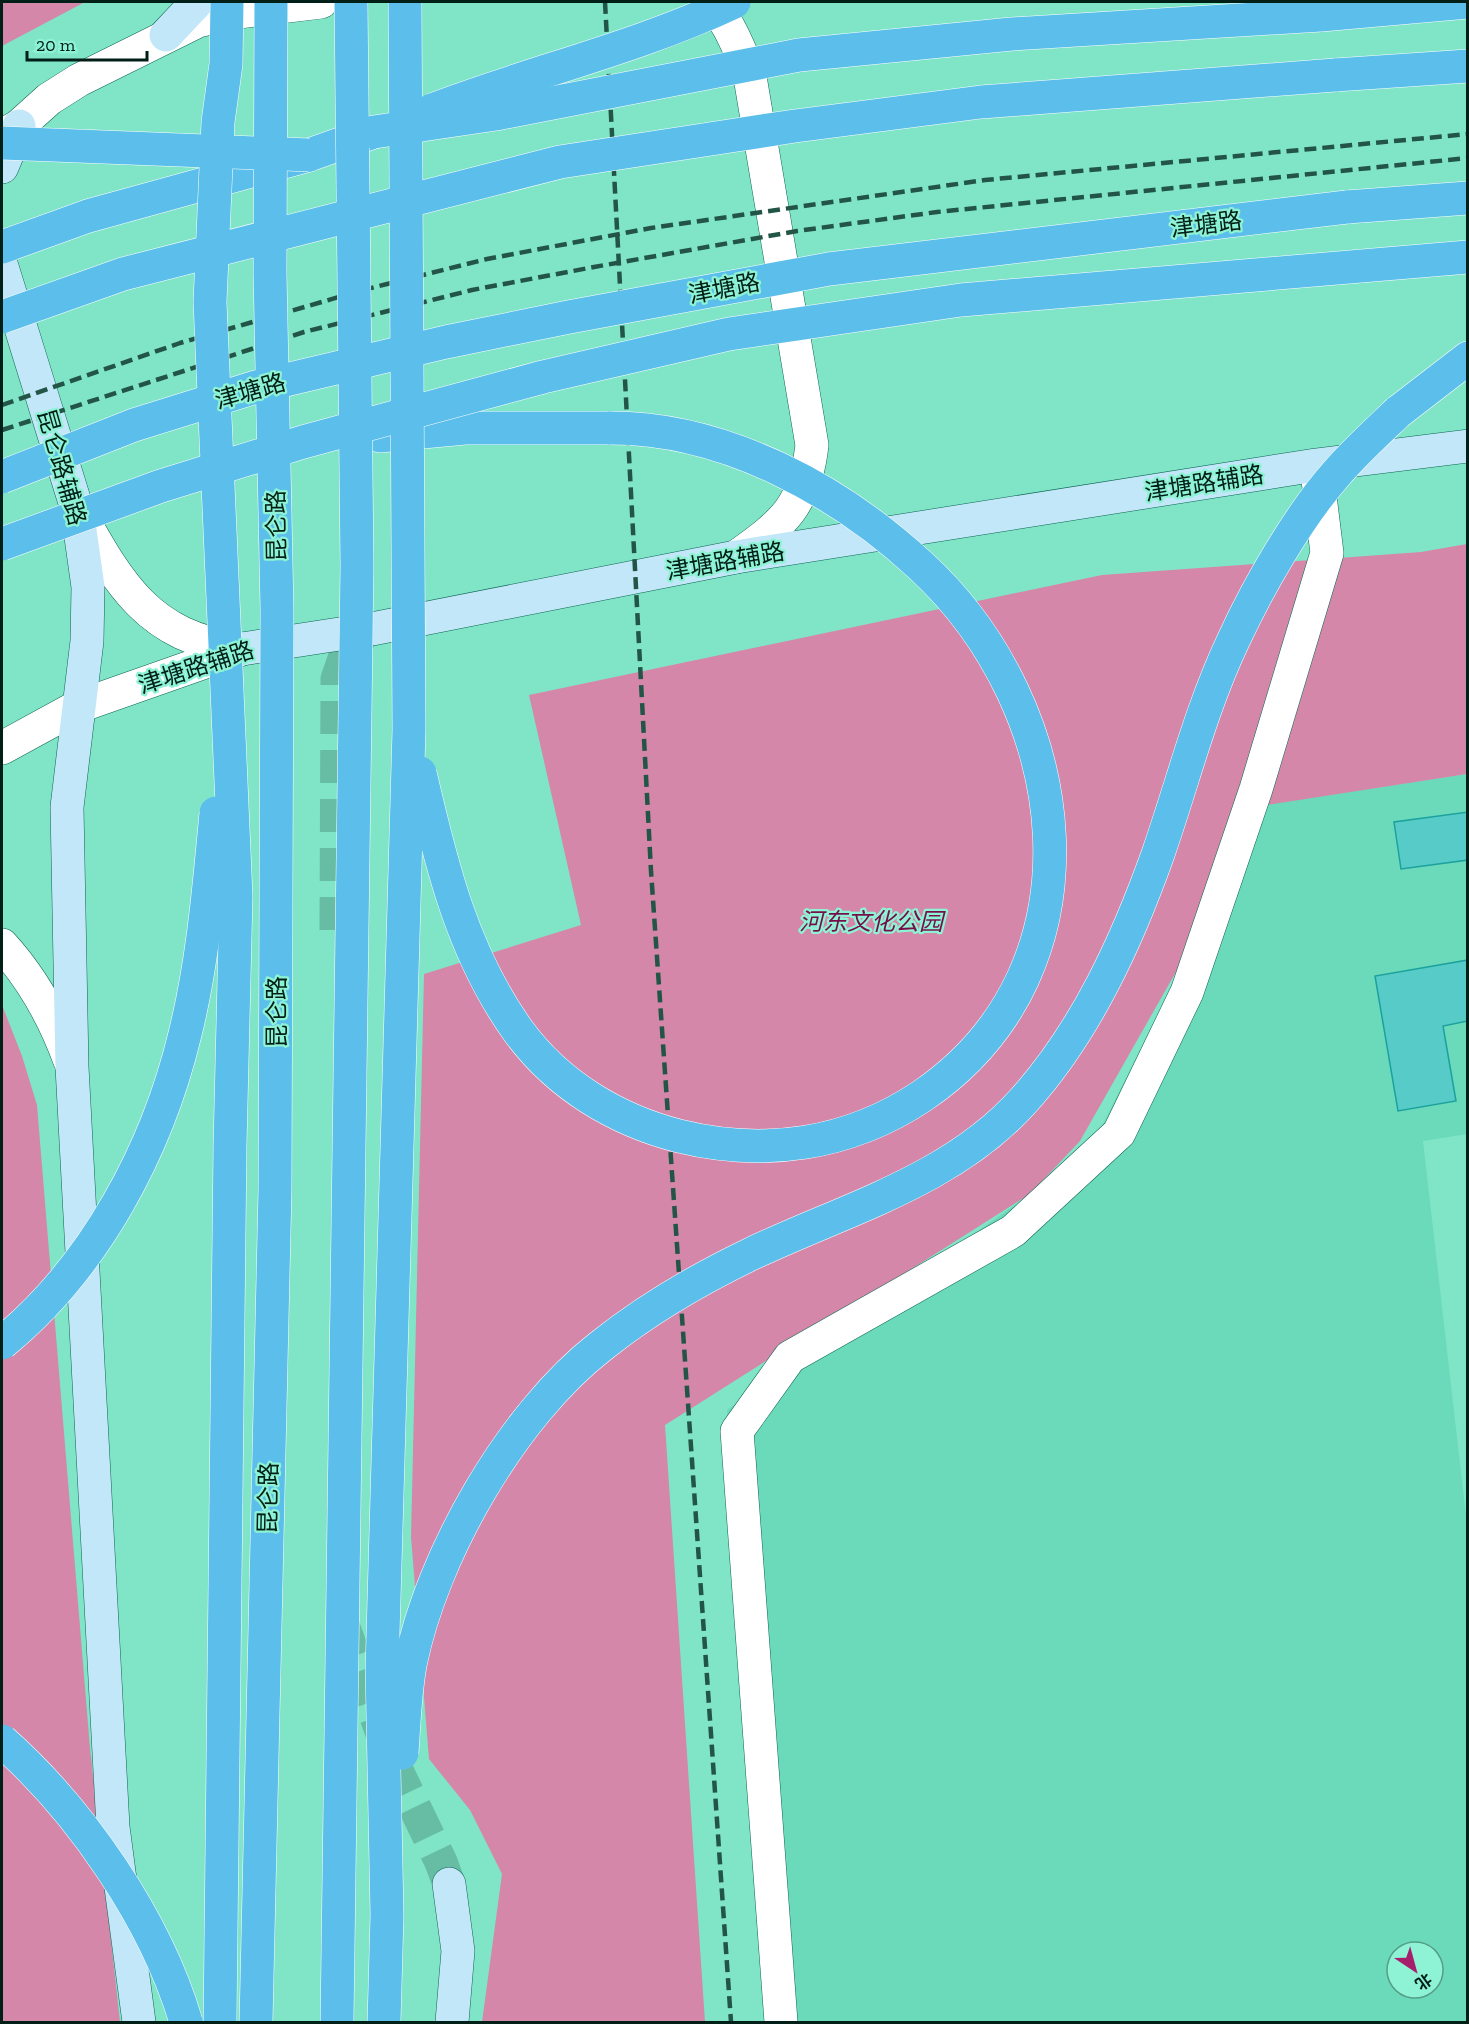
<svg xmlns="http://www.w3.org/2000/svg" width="1469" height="2024" font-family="'Zilla Slab','Noto Sans SC',serif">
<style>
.built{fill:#6adaba;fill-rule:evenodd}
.green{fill:#d487a9}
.building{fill:#56cbc7;stroke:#1da19e;stroke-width:1.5}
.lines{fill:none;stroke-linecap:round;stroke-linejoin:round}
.secondary-tunnel{stroke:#66bda4;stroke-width:33;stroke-dasharray:33 16;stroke-linecap:butt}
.minor-casing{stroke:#0c6551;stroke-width:34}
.tertiary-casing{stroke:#0c6551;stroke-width:34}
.secondary-casing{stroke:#0c6551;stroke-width:34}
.trunk-casing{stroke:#fff;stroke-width:34}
.minor{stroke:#fff;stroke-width:33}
.tertiary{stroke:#fff;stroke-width:33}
.secondary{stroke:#c2e7f8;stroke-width:33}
.trunk{stroke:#5cbfeb;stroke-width:33}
.rail{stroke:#235547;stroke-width:4.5;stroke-dasharray:12 6;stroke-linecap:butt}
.trunk-bridge-casing{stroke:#fff;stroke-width:34;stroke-linecap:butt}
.trunk-bridge{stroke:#5cbfeb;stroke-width:33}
.labels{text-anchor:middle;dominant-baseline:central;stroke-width:4.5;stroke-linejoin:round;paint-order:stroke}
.street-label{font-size:24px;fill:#001f17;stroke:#8ef3d4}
.park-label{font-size:24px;font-style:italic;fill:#770e4a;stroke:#8ef3d4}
</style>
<rect width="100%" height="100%" fill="#80e5c7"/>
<!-- built -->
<path class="built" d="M 1467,774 L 1467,1134 L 1423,1141 L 1468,1533 L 1467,2022 L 769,2022 L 727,1410 L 1089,1152 L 1198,933 L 1241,808 ZM 1397,1952 L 1433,1952 L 1433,1988 L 1397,1988 Z"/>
<!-- green -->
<g class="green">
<polygon points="2,2 85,2 2,46"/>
<polygon points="1467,544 1467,774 1241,809 1198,933 1080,1141 1030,1194 665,1425 705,2022 482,2022 502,1874 470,1810 429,1759 411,1537 424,974 581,925 529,695 1102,575 1421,552"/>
<polygon points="2,1005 22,1056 37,1105 90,1748 120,2022 2,2022"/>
</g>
<!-- building -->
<g class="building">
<polygon points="1468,812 1468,860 1401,869 1394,822"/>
<polygon points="1468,960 1468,1021 1443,1026 1456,1101 1398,1111 1375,976"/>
</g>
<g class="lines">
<!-- secondary-tunnel -->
<g class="secondary-tunnel">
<polyline points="336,930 337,679 345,656 362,635"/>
<polyline points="343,1625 390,1756 441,1862 449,1884"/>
</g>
<!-- minor casing -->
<g class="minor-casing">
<g id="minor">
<path d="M 2,945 C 33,979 54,1017 70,1061"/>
<polyline points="781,2022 737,1431 790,1357 1013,1231 1119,1133 1187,992 1256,789 1327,553 1317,472"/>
</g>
</g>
<!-- tertiary casing -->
<g class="tertiary-casing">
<g id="tertiary">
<path d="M 708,2 C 728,17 738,48 749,71 L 812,445 C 805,506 784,523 736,557"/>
<polyline points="2,136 19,126 49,99 79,80 198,21 231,13 321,2"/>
<path d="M 77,509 C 119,584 148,637 240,649"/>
<polyline points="2,748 77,707 242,649"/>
</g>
</g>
<!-- secondary casing -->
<g class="secondary-casing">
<g id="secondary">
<polyline points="166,35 197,2"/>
<polyline points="2,167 19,126"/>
<polyline points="2,267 77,509 88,587 87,641 67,807 72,1067 113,1827 139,2022"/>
<polyline points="242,649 372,629 736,557 1316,465 1468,446"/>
<polyline points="449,1884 458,1951 452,2022"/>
</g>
</g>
<!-- trunk casing -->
<g class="trunk-casing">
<g id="trunk">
<polyline points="1335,75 1468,66"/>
<polyline points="1347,207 1468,198"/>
<polyline points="2,247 88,216 309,155 374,132"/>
<polyline points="1398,412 1468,358"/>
<polyline points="380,436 465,428 611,428"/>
</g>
</g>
<!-- minor -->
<use href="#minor" class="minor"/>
<!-- tertiary -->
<use href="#tertiary" class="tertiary"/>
<!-- secondary -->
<use href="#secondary" class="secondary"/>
<!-- trunk -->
<use href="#trunk" class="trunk"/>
<!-- rail -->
<g class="rail">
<polyline points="605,2 651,871 731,2022"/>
<polyline points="2,405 180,343 363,290 487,259 651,228 985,180 1468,134"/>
<polyline points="2,430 304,332 472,290 594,267 797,231 937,212 1468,158"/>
</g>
<!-- trunk-bridge casing -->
<g class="trunk-bridge-casing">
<g id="trunk-bridge">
<path d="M 432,110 C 531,72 637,48 734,2"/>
<polyline points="374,132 496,114 799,55 1012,34 1321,15 1468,2"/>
<polyline points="2,143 309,155"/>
<polyline points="2,317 123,274 560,162 795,126 981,102 1335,75"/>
<polyline points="2,477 134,425 256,387 446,342 569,317 829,269 1347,207"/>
<polyline points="2,544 161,486 303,442 543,377 729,334 961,300 1468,257"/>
<path d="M 420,773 C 441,864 463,955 519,1032 C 558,1085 616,1120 679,1136 C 764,1157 849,1145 922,1096 C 1110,968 1074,707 921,566 C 839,490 725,428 611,428"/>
<path d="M 2,1343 C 95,1267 157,1150 185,1034 C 203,962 209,887 216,813"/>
<path d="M 2,1741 C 81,1811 156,1920 186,2022"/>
<path d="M 402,1753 C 404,1724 405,1694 410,1665 C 432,1555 512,1415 601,1346 C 646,1310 699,1279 751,1254 C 845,1209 952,1181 1024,1100 C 1086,1031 1127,941 1158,854 C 1183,782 1201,708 1234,639 C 1258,587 1298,517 1336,474 C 1355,452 1377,432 1398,412"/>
<polyline points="220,2022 230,1146 236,896 210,302 218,122 226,64 227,2"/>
<polyline points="256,2022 275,1189 277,610 270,273 271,2"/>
<polyline points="337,2022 357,566 351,2"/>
<polyline points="384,2022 387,1915 382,1669 409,730 405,2"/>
</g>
</g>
<!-- trunk-bridge -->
<use href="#trunk-bridge" class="trunk-bridge"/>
</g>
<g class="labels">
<!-- street labels -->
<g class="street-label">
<text transform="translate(1206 224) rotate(-7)">津塘路</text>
<text transform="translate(724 288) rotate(-11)">津塘路</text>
<text transform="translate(250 391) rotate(-16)">津塘路</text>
<text transform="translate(62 467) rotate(74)">昆仑路辅路</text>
<text transform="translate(1204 483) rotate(-9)">津塘路辅路</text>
<text transform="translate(276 526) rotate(-91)">昆仑路</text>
<text transform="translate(725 561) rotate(-10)">津塘路辅路</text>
<text transform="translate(196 667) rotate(-18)">津塘路辅路</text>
<text transform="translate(276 1012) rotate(-90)">昆仑路</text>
<text transform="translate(268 1498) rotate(-89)">昆仑路</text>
</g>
<!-- park labels -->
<g class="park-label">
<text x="871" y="921">河东文化公园</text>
</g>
</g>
<!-- border -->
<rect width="1469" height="2024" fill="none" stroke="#001f17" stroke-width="6"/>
<!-- north arrow -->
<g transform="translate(1415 1970) rotate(144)"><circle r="28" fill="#8ef3d4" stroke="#559e88" stroke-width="1.5"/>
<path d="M0-4.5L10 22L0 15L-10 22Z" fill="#a51f6a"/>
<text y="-9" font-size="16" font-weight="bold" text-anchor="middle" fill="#001f17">北</text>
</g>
<!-- scale -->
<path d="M27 51v9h120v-9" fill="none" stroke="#001f17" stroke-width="3"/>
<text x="36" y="51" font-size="18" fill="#001f17" stroke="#8ef3d4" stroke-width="4.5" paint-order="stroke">20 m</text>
</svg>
